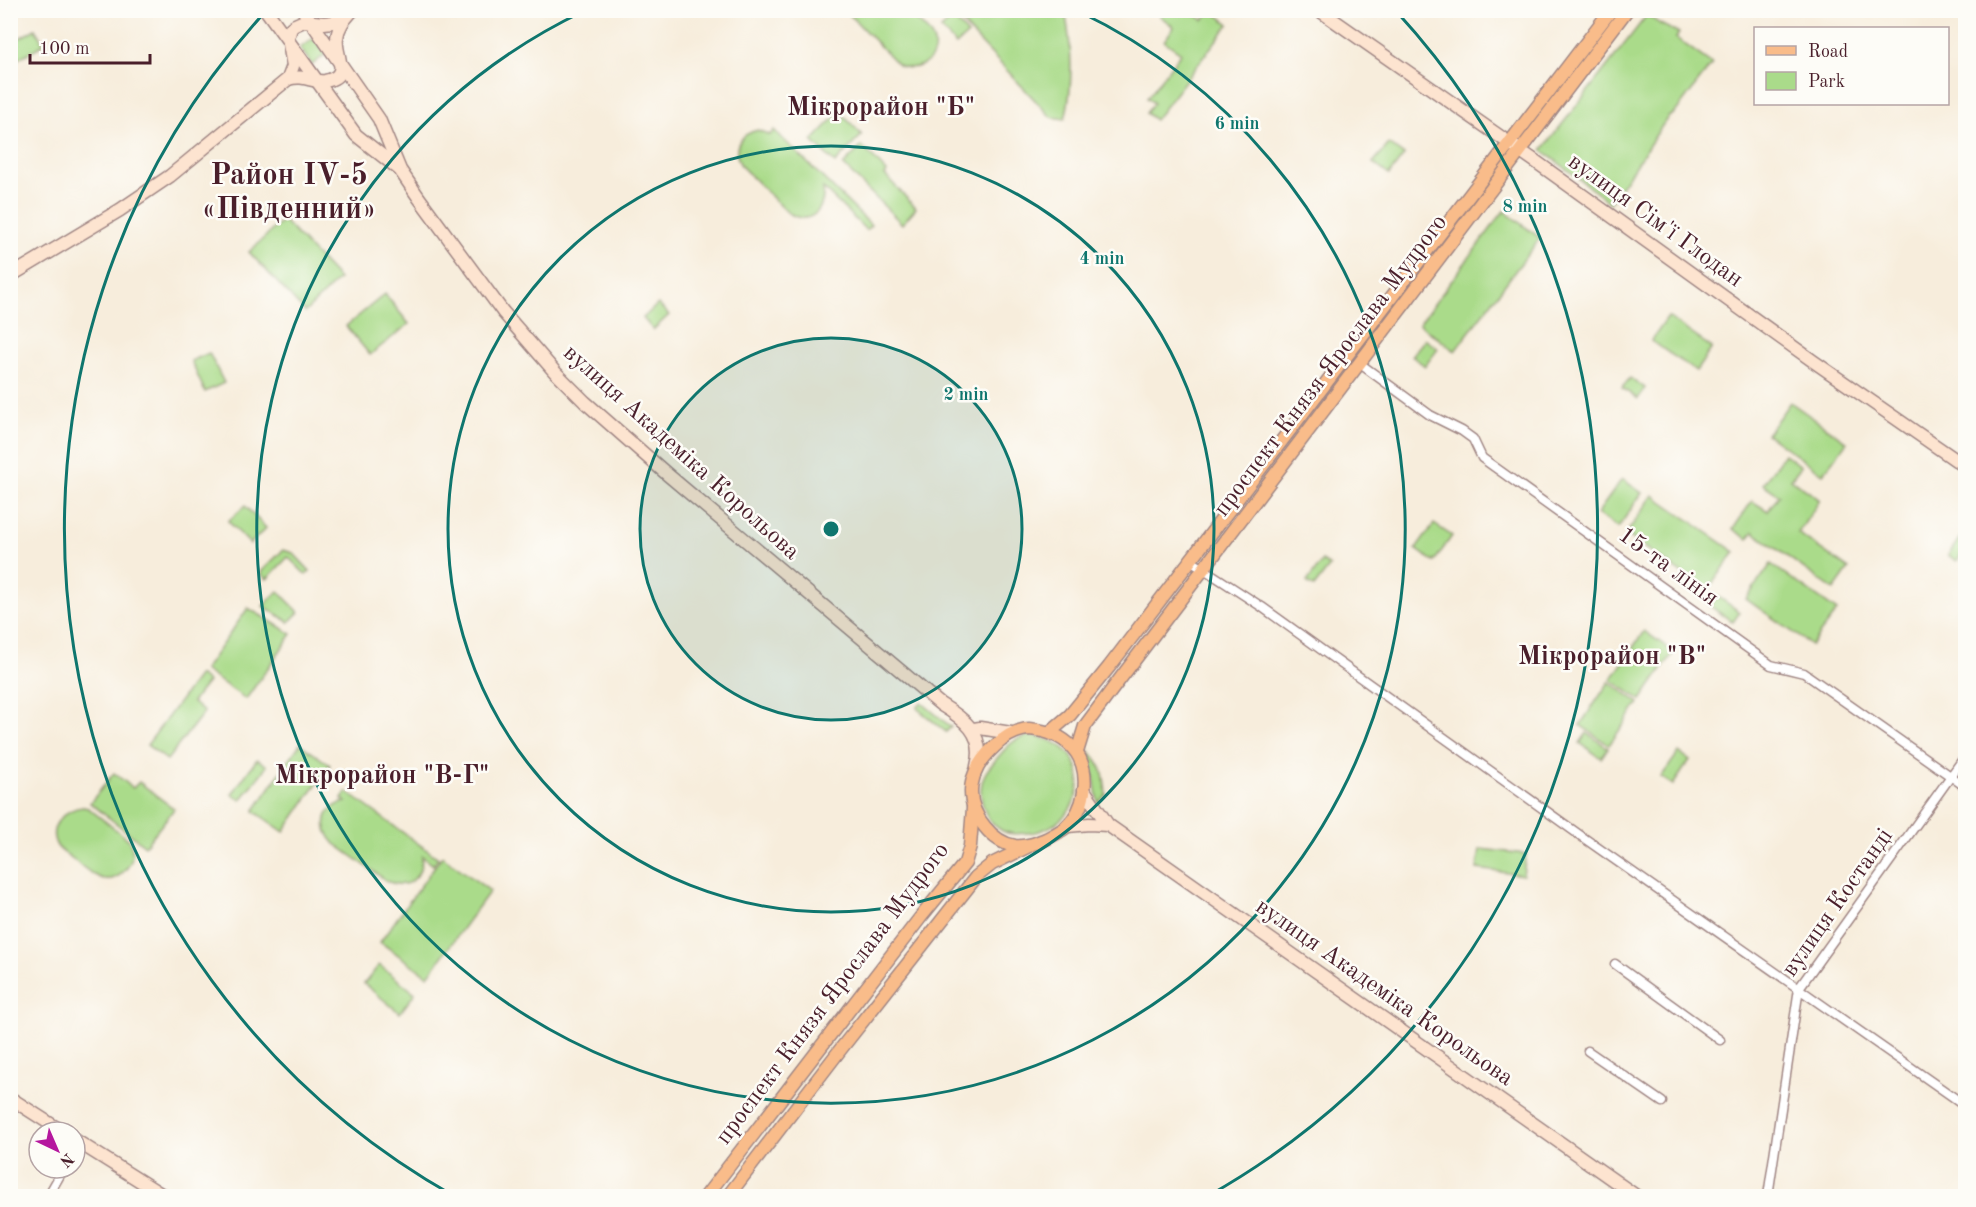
<svg xmlns="http://www.w3.org/2000/svg" width="1976" height="1207" font-family="'Old Standard TT',serif">
<style>
.green{fill:#aadb8a;stroke:#7a7d5a;stroke-width:1.5}
.lines{fill:none;stroke-linecap:round;stroke-linejoin:round}
.street-casing{stroke:#a08684;stroke-width:11}
.secondary-casing{stroke:#a08684;stroke-width:15}
.primary-casing{stroke:#a08684;stroke-width:15}
.street{stroke:#fff;stroke-width:8}
.secondary{stroke:#fde4d0;stroke-width:12}
.primary{stroke:#f9bc8a;stroke-width:12}
.tram{stroke:#4a1f2b;stroke-width:1.5}
.ring{fill:none;stroke:#0f766e;stroke-width:3}
.labels{text-anchor:middle;dominant-baseline:central;stroke-width:5;stroke-linejoin:round;paint-order:stroke}
.street-label{font-size:24px;fill:#4a1f2b;stroke:#fdfcf7}
.neighbourhood-label{font-size:26px;font-weight:bold;fill:#4a1f2b;stroke:#fdfcf7}
.district-label{font-size:30px;font-weight:bold;fill:#4a1f2b;stroke:#fdfcf7}
.centre{fill:#0f766e;stroke:#fdfcf7;stroke-width:3}
.ring-label{font-size:18px;text-anchor:middle;font-weight:bold;fill:#0f766e;stroke:#fdfcf7;stroke-width:5;stroke-linejoin:round;paint-order:stroke}
</style>
<rect width="100%" height="100%" fill="#fdfcf7"/>
<filter id="ink" filterUnits="userSpaceOnUse"><feTurbulence type="fractalNoise" baseFrequency=".0167" numOctaves="2"/><feDisplacementMap in="SourceGraphic" scale="12" xChannelSelector="R" yChannelSelector="G"/><feConvolveMatrix kernelMatrix="1 2 1 2 8 2 1 2 1" color-interpolation-filters="sRGB"/></filter>
<filter id="wash" filterUnits="userSpaceOnUse"><feTurbulence type="fractalNoise" baseFrequency=".008" numOctaves="4" result="noise"/><feDisplacementMap in="SourceGraphic" scale="24" xChannelSelector="R" yChannelSelector="G"/><feGaussianBlur stdDeviation="1.35" result="paint"/><feColorMatrix in="noise" values="0 0 0 0 0 0 0 0 0 0 0 0 0 0 0 0 0 1.4 0 .05"/><feComposite in="paint" operator="in"/></filter>
<g filter="url(#wash)">
<rect width="100%" height="100%" fill="#f7eddc"/>
<!-- green -->
<g class="green">
<path d="M 846,11 L 906,11 C 914,19 932,31 934,43 C 938,63 913,73 898,65 Z"/>
<path d="M 991,11 L 1065,11 C 1072,47 1074,83 1065,119 L 1051,117 L 963,24 Z"/>
<polygon points="1165,11 1190,11 1203,20 1212,11 1229,24 1155,120 1146,113 1154,103 1147,98 1181,53 1164,41 1174,27 1160,16"/>
<polygon points="1647,15 1660,24 1679,33 1676,38 1712,64 1675,113 1668,117 1610,203 1542,150"/>
<polygon points="953,18 968,34 956,45 941,29"/>
<polygon points="35,29 44,44 11,63 11,43"/>
<polygon points="314,38 326,54 312,65 300,48"/>
<polygon points="840,112 862,135 835,163 812,141"/>
<path d="M 758,130 L 770,135 L 774,130 L 871,225 L 866,230 L 823,188 C 825,211 810,227 787,212 L 742,167 C 731,150 738,134 758,130 Z"/>
<polygon points="1389,144 1404,155 1389,175 1373,163"/>
<polygon points="862,146 887,172 885,175 916,208 902,224 843,165"/>
<polygon points="1507,156 1510,159 1365,349 1362,347"/>
<polygon points="1504,211 1540,238 1455,351 1419,324"/>
<polygon points="283,220 339,279 305,312 249,252"/>
<polygon points="385,294 409,324 370,355 346,326"/>
<polygon points="658,304 669,315 653,330 643,318"/>
<polygon points="1668,317 1712,348 1696,371 1651,341"/>
<polygon points="1425,339 1438,349 1425,366 1412,356"/>
<polygon points="209,353 224,383 205,392 191,361"/>
<polygon points="1630,378 1645,388 1638,399 1622,388"/>
<polygon points="1790,402 1847,442 1823,474 1767,434"/>
<polygon points="1784,454 1801,466 1791,479 1820,500 1798,533 1849,569 1834,590 1753,532 1748,539 1733,529 1752,501 1768,511 1779,495 1763,484"/>
<polygon points="1622,479 1642,493 1618,528 1597,514"/>
<polygon points="1653,495 1735,552 1707,591 1626,534"/>
<polygon points="245,506 266,528 250,544 228,521"/>
<polygon points="1434,524 1452,536 1434,562 1416,549"/>
<polygon points="1964,532 1965,533 1965,550 1957,561 1948,555"/>
<polygon points="283,550 293,553 310,571 306,575 288,557 267,579 261,574 262,571"/>
<polygon points="1322,561 1330,566 1314,587 1307,582"/>
<polygon points="1771,564 1837,611 1811,645 1746,599"/>
<polygon points="278,591 299,612 289,622 263,606"/>
<polygon points="1717,596 1740,612 1733,622 1710,606"/>
<polygon points="248,608 292,634 246,699 204,670"/>
<polygon points="1644,631 1674,652 1641,700 1611,680"/>
<polygon points="199,675 208,682 192,702 204,712 167,760 147,745"/>
<polygon points="1609,682 1639,703 1609,745 1580,725"/>
<polygon points="921,702 951,727 946,732 917,708"/>
<polygon points="1587,733 1608,748 1601,758 1580,743"/>
<path d="M 1029,736 C 1103,742 1088,827 1028,833 C 1019,834 1009,835 1001,830 C 983,820 976,793 985,774 C 989,767 995,761 999,756 C 1004,750 1010,743 1016,740 C 1020,738 1025,737 1029,736 Z"/>
<polygon points="300,744 330,765 284,832 254,811"/>
<path d="M 1090,752 C 1104,768 1104,774 1106,795 L 1098,803 Z"/>
<polygon points="1679,752 1690,760 1673,785 1661,777"/>
<polygon points="257,759 267,766 241,800 232,794"/>
<polygon points="114,773 133,788 139,782 174,809 145,846 90,803"/>
<path d="M 347,792 L 438,858 L 433,865 L 422,856 C 422,879 408,890 387,881 L 335,844 C 319,827 323,807 346,802 L 342,799 Z"/>
<path d="M 83,807 L 88,808 L 128,839 C 134,849 134,860 126,869 C 108,891 91,873 75,861 C 70,856 61,852 57,846 C 46,827 65,808 83,807 Z"/>
<polygon points="1480,849 1526,854 1523,875 1477,869"/>
<polygon points="442,856 490,891 428,976 380,942"/>
<polygon points="379,965 415,993 400,1013 364,984"/>
</g>
</g>
<g filter="url(#ink)">
<g class="lines">
<!-- street casing -->
<g class="street-casing">
<g id="street">
<polyline points="1359,363 1430,415 1462,431 1473,439 1482,458 1771,665 1804,673 1966,787"/>
<polyline points="1190,560 1262,607 1581,836 1966,1106"/>
<polyline points="1615,964 1720,1040"/>
<polyline points="1588,1051 1662,1102"/>
<polyline points="48,1196 64,1168"/>
<polyline points="1768,1196 1799,988 1966,755"/>
</g>
</g>
<!-- secondary casing -->
<g class="secondary-casing">
<g id="secondary">
<polyline points="266,10 356,135 399,169"/>
<path d="M 303,10 L 379,119 L 400,170 L 419,198 L 503,312 L 555,372 L 585,402 L 668,475 L 940,704 C 963,718 986,734 977,766"/>
<polyline points="1319,10 1535,161 1813,361 1966,467"/>
<path d="M 288,79 C 305,74 312,83 325,81 C 353,76 334,54 337,38 C 338,26 345,19 353,10"/>
<polyline points="10,276 120,210 170,176 288,79 293,66 288,38 291,28 295,25 304,21 324,23 342,21"/>
<polyline points="974,729 980,728 1011,733"/>
<polyline points="1084,790 1108,825 1636,1196"/>
<polyline points="1068,826 1089,824 1108,825"/>
<polyline points="10,1098 63,1132"/>
<polyline points="75,1140 164,1196"/>
</g>
</g>
<!-- primary casing -->
<g class="primary-casing">
<g id="primary">
<path d="M 1029,729 C 1066,732 1089,754 1084,792 C 1082,805 1076,818 1066,827 C 1060,832 1053,835 1046,839 C 1036,843 1027,847 1015,846 C 1003,844 993,837 985,827 C 962,799 969,770 994,747 C 1004,737 1015,730 1029,729 Z"/>
<polyline points="1050,732 1070,715 1109,667 1611,10"/>
<polyline points="1077,752 1085,726 1117,683 1627,10"/>
<polyline points="706,1196 920,918 965,863 970,846 973,808"/>
<polyline points="728,1196 840,1050 976,877 992,864 1029,846"/>
</g>
</g>
<!-- street -->
<use href="#street" class="street"/>
<!-- secondary -->
<use href="#secondary" class="secondary"/>
<!-- primary -->
<use href="#primary" class="primary"/>
<!-- tram -->
<polyline class="tram" points="10,1188 20,1196"/>
</g>
</g>
<!-- distance rings -->
<circle cx="831" cy="529" r="191" fill="#0f766e" fill-opacity=".12"/>
<g class="ring">
<circle cx="831" cy="529" r="191"/>
<circle cx="831" cy="529" r="383"/>
<path d="M1078 11A574 574 0 1 1 584 11"/>
<path d="M454 1196A766 766 0 0 1 266 11M1396 11A766 766 0 0 1 1208 1196"/>
</g>
<g class="labels">
<!-- street labels -->
<g class="street-label">
<text transform="translate(1655 221) rotate(36)">вулиця Сім'ї Глодан</text>
<text transform="translate(1331 366) rotate(-53)">проспект Князя Ярослава Мудрого</text>
<text transform="translate(681 453) rotate(42)">вулиця Академіка Корольова</text>
<text transform="translate(1668 567) rotate(36)">15-та лінія</text>
<text transform="translate(1838 903) rotate(-55)">вулиця Костанді</text>
<text transform="translate(1384 993) rotate(35)">вулиця Академіка Корольова</text>
<text transform="translate(833 994) rotate(-53)">проспект Князя Ярослава Мудрого</text>
</g>
<!-- neighbourhood labels -->
<g class="neighbourhood-label">
<text x="881" y="108">Мікрорайон "Б"</text>
<text x="1612" y="657">Мікрорайон "В"</text>
<text x="382" y="776">Мікрорайон "В-Г"</text>
</g>
<!-- district labels -->
<g class="district-label">
<text x="289" y="176">Район IV-5<tspan x="289" dy="34">«Південний»</tspan></text>
</g>
</g>
<circle cx="831" cy="529" r="9" class="centre"/>
<g class="ring-label">
<text x="1237" y="129">6 min</text>
<text x="1525" y="212">8 min</text>
<text x="1102" y="264">4 min</text>
<text x="966" y="400">2 min</text>
</g>
<!-- margin -->
<rect width="1976" height="1207" fill="none" stroke="#fdfcf7" stroke-width="36"/>
<!-- legend -->
<rect x="1754" y="27" width="195" height="78" fill="#fdfcf7" stroke="#b5a4a5" stroke-width="1.5"/>
<rect x="1766" y="46" width="30" height="9" fill="#f9bc8a" stroke="#b5a4a5" stroke-width="1.5"/>
<text x="1808" y="57" font-size="18" fill="#4a1f2b">Road</text>
<rect x="1766" y="72" width="30" height="18" fill="#aadb8a" stroke="#b5a4a5" stroke-width="1.5"/>
<text x="1808" y="87" font-size="18" fill="#4a1f2b">Park</text>
<!-- north arrow -->
<g transform="translate(57 1150) rotate(136)"><circle r="28" fill="#fdfcf7" stroke="#b5a4a5" stroke-width="1.5"/>
<path d="M0-4.5L10 22L0 15L-10 22Z" fill="#b5179e"/>
<text y="-9" font-size="16" font-weight="bold" text-anchor="middle" fill="#4a1f2b">N</text>
</g>
<!-- scale -->
<path d="M30 54v9h120v-9" fill="none" stroke="#4a1f2b" stroke-width="3"/>
<text x="39" y="54" font-size="18" fill="#4a1f2b" stroke="#fdfcf7" stroke-width="4.5" paint-order="stroke">100 m</text>
</svg>
